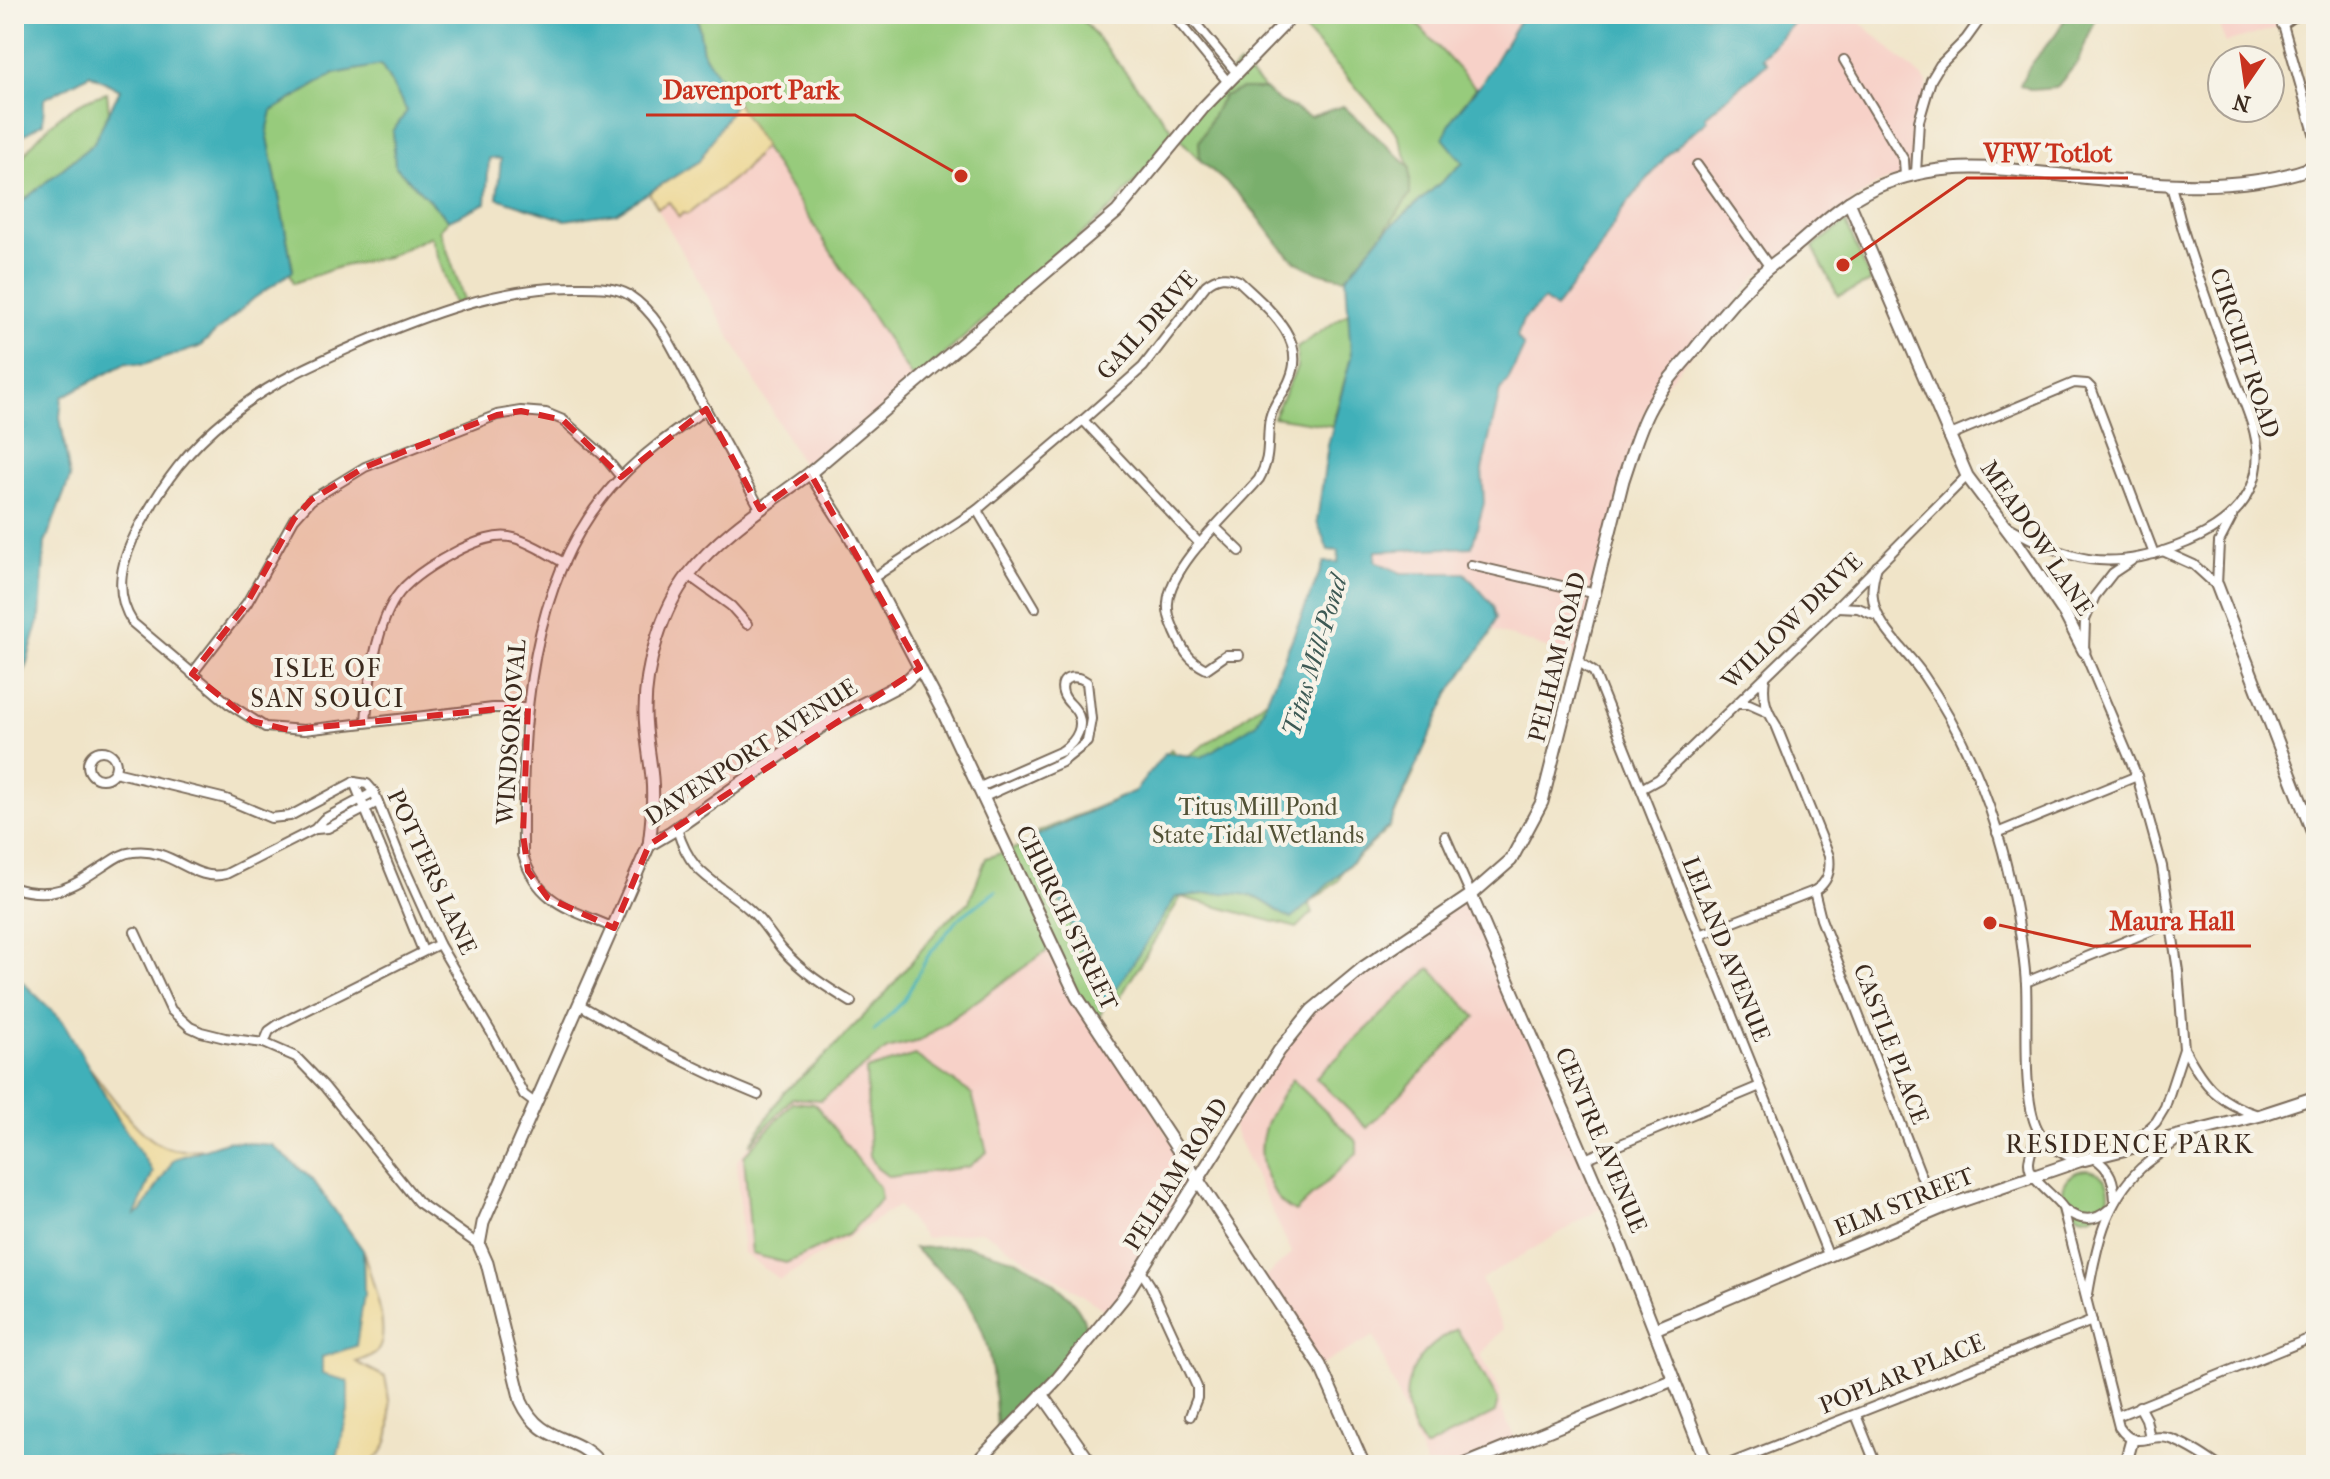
<svg xmlns="http://www.w3.org/2000/svg" width="2330" height="1479" font-family="'IM FELL French Canon',serif">
<style>
.built{fill:#f7d1c8}
.green{fill:#97cb7c;stroke:#697a4d;stroke-width:2}
.forest{fill:#79af6c;stroke:#5a6c45;stroke-width:2}
.sand{fill:#eeda9e;stroke:#94825e;stroke-width:2}
.water{fill:#40b0b9;stroke:#3e6d6c;stroke-width:2}
.lines{fill:none;stroke-linecap:round;stroke-linejoin:round}
.stream{stroke:#40b0b9;stroke-width:3}
.street-casing{stroke:#7a6b5a;stroke-width:12}
.secondary-casing{stroke:#7a6b5a;stroke-width:15}
.street{stroke:#fff;stroke-width:8}
.secondary{stroke:#fff;stroke-width:11}
.marked{fill:#d62828;fill-opacity:0.2;stroke:#d62828;stroke-width:6;stroke-dasharray:16 10;stroke-linejoin:round}
.labels{text-anchor:middle;dominant-baseline:central;stroke-width:8;stroke-linejoin:round;paint-order:stroke}
.street-label{font-size:24px;fill:#3b2a1e;stroke:#f7f3e8}
.park-label{font-size:24px;fill:#525236;stroke:#f7f3e8}
.water-label{font-size:26px;font-style:italic;fill:#3d5954;stroke:#f7f3e8}
.neighbourhood-label{font-size:26px;letter-spacing:2px;fill:#3b2a1e;stroke:#f7f3e8}
.leader{fill:none;stroke:#c8321e;stroke-width:3}
.callout-dot{fill:#c8321e;stroke:#f7f3e8;stroke-width:3}
.callout-label{font-size:26px;text-anchor:middle;font-weight:bold;fill:#c8321e;stroke:#f7f3e8;stroke-width:8;stroke-linejoin:round;paint-order:stroke}
</style>
<rect width="100%" height="100%" fill="#f7f3e8"/>
<filter id="ink" filterUnits="userSpaceOnUse"><feTurbulence type="fractalNoise" baseFrequency=".0125" numOctaves="2"/><feDisplacementMap in="SourceGraphic" scale="16" xChannelSelector="R" yChannelSelector="G"/><feConvolveMatrix kernelMatrix="1 2 1 2 8 2 1 2 1" color-interpolation-filters="sRGB"/></filter>
<filter id="wash" filterUnits="userSpaceOnUse"><feTurbulence type="fractalNoise" baseFrequency=".006" numOctaves="4" result="noise"/><feDisplacementMap in="SourceGraphic" scale="32" xChannelSelector="R" yChannelSelector="G"/><feGaussianBlur stdDeviation="1.8" result="paint"/><feColorMatrix in="noise" values="0 0 0 0 0 0 0 0 0 0 0 0 0 0 0 0 0 1.4 0 .05"/><feComposite in="paint" operator="in"/></filter>
<g filter="url(#wash)">
<rect width="100%" height="100%" fill="#f0e4c8"/>
<!-- built -->
<g class="built">
<polygon points="1408,14 1523,14 1476,88"/>
<polygon points="1820,14 1851,14 1927,82 1914,172 1875,185 1758,274 1647,407 1576,658 1492,630 1496,618 1493,605 1465,573 1401,573 1375,561 1376,550 1484,503 1482,470 1500,390 1508,381 1523,320 1544,300 1554,307 1596,255 1622,210 1669,153 1708,120 1706,116 1767,63 1762,57 1801,16 1810,25"/>
<polygon points="2214,14 2276,14 2280,27 2226,43"/>
<polygon points="736,102 914,381 807,473 649,193 699,161"/>
<polygon points="1468,892 1606,1205 1481,1280 1503,1329 1480,1354 1500,1390 1501,1408 1518,1446 1475,1465 1426,1465 1374,1336 1318,1367 1262,1280 1292,1253 1232,1126 1312,1012"/>
<polygon points="1054,946 1196,1182 1111,1314 982,1231 925,1238 898,1206 780,1280 743,1253 737,1160 792,1097 822,1100 887,1049 920,1041"/>
</g>
<!-- green -->
<g class="green">
<polygon points="697,14 1078,14 1175,133 1239,64 1265,89 1242,89 1200,142 1200,160 1175,134 1114,206 914,381 703,53"/>
<polygon points="1299,14 1408,14 1476,88 1454,116 1463,163 1382,234 1410,195 1410,167 1397,133 1294,18"/>
<polygon points="381,65 407,111 393,131 395,166 449,220 440,229 464,300 454,304 431,236 387,257 339,267 294,283 290,273 293,270 267,132 271,112 334,74"/>
<path d="M 107,93 L 109,112 L 93,144 L 14,208 L 14,168 C 22,163 23,155 29,148 C 52,121 72,102 107,93 Z"/>
<polygon points="1846,222 1871,282 1838,296 1813,247"/>
<polygon points="1349,312 1351,357 1332,426 1273,417 1297,367 1297,348"/>
<polygon points="1281,666 1414,773 1388,829 1342,872 1339,880 1309,904 1312,913 1297,928 1181,897 1119,999 1114,991 1107,999 1095,1027 1054,946 920,1041 887,1049 821,1100 792,1098 750,1145 783,1093 822,1059 885,994 941,926 969,902 986,858 1031,843 1034,837 1039,835 1038,832 1135,791 1171,749 1175,754 1188,756 1234,725 1268,698"/>
<polygon points="1430,968 1476,1017 1367,1128 1316,1078"/>
<polygon points="915,1055 972,1094 987,1152 968,1167 889,1177 877,1168 870,1156 866,1070"/>
<path d="M 1292,1079 L 1357,1142 L 1357,1153 L 1295,1212 C 1281,1204 1277,1199 1270,1184 C 1249,1143 1269,1114 1292,1079 Z"/>
<polygon points="793,1102 815,1104 879,1187 881,1199 849,1234 786,1263 752,1254 744,1156"/>
<circle cx="2086" cy="1193" r="23"/>
<path d="M 1457,1329 L 1498,1400 L 1495,1413 L 1425,1448 C 1390,1399 1406,1356 1457,1329 Z"/>
</g>
<!-- forest -->
<g class="forest">
<path d="M 2067,14 L 2098,14 L 2077,63 L 2056,88 L 2032,90 L 2020,85 C 2030,58 2056,41 2067,14 Z"/>
<path d="M 1242,89 L 1265,89 L 1274,98 L 1310,117 L 1343,106 L 1410,167 L 1410,195 L 1382,234 L 1346,278 C 1282,269 1284,245 1246,202 C 1233,187 1215,174 1200,160 L 1199,142 L 1223,96 Z"/>
<path d="M 967,1246 C 985,1251 1003,1255 1021,1262 C 1043,1272 1096,1310 1083,1338 C 1066,1376 1023,1398 997,1428 C 994,1380 992,1331 960,1291 C 947,1276 929,1262 914,1248 Z"/>
</g>
<!-- sand -->
<g class="sand">
<polygon points="736,102 764,146 743,171 688,214 683,213 679,217 669,202 658,208 649,193 699,161"/>
<path d="M 89,1067 C 108,1090 139,1139 168,1148 C 180,1152 193,1149 205,1149 L 174,1159 L 141,1212 L 135,1216 L 136,1209 L 119,1120 Z"/>
<path d="M 363,1250 C 369,1273 392,1330 378,1350 C 372,1357 364,1359 356,1362 L 385,1377 C 392,1410 400,1465 352,1465 L 349,1461 L 336,1463 L 348,1411 L 322,1374 L 322,1357 L 364,1295 Z"/>
</g>
<!-- water -->
<g class="water">
<polygon points="14,14 697,14 703,53 736,102 699,161 616,213 565,220 497,198 501,159 489,158 486,203 449,220 395,166 393,131 407,111 381,65 334,74 272,111 267,132 293,271 253,299 199,347 143,365 126,363 62,397 60,417 70,478 45,543 40,617 14,707 14,208 93,144 120,90 90,74 44,99 43,123 14,141"/>
<path d="M 1523,14 L 1820,14 L 1810,25 L 1800,16 L 1762,57 L 1767,63 L 1706,116 L 1708,120 L 1669,153 L 1622,210 L 1596,255 L 1555,308 L 1544,300 L 1523,320 L 1517,337 L 1524,347 L 1508,381 L 1500,391 L 1482,470 L 1484,503 L 1472,547 L 1376,551 L 1375,561 L 1401,573 L 1465,573 L 1493,605 L 1496,618 L 1490,635 L 1449,693 L 1389,826 L 1292,919 C 1279,914 1271,905 1259,899 C 1235,888 1203,895 1176,897 L 1119,985 L 1107,999 L 1102,998 L 1063,907 L 1031,850 L 1034,837 L 1135,791 L 1165,753 L 1202,757 L 1257,723 L 1324,562 L 1338,562 L 1339,551 L 1328,550 L 1317,521 L 1328,445 L 1351,357 L 1346,278 L 1382,234 L 1463,163 L 1443,138 L 1454,116 L 1483,81 Z"/>
<polygon points="14,974 62,1020 119,1120 153,1172 135,1215 141,1212 174,1159 229,1141 272,1145 313,1180 363,1250 364,1295 356,1346 322,1357 322,1374 348,1381 348,1411 336,1463 14,1465"/>
</g>
<g class="lines">
<!-- stream -->
<polyline class="stream" points="874,1031 904,1000 928,956 958,919 996,891"/>
</g>
</g>
<g filter="url(#ink)">
<g class="lines">
<!-- street casing -->
<g class="street-casing">
<g id="street">
<polyline points="1172,14 1227,81"/>
<polyline points="1188,14 1236,72"/>
<polyline points="2280,14 2316,140"/>
<polyline points="2282,25 2298,14"/>
<polyline points="1844,60 1904,160 1905,176"/>
<polyline points="1697,165 1769,266"/>
<polyline points="1916,173 1919,121 1931,80 1940,65 1966,39 1984,14"/>
<polyline points="1083,420 1200,544"/>
<polyline points="1948,436 2074,383 2087,384 2091,388 2154,554"/>
<polyline points="977,510 1035,608"/>
<path d="M 2009,527 C 2069,561 2108,572 2175,547 C 2211,534 2248,512 2256,472 C 2263,440 2246,408 2235,379 C 2218,332 2200,284 2185,236 C 2179,218 2176,201 2170,183"/>
<polyline points="1216,528 1240,551"/>
<polyline points="2163,551 2194,565 2216,585"/>
<polyline points="1471,565 1596,594"/>
<path d="M 1877,566 C 1872,583 1870,596 1877,613 C 1887,636 1910,655 1924,676 C 1960,728 1987,791 2003,852 C 2014,895 2023,940 2026,984 C 2028,1020 2022,1098 2037,1128 C 2045,1145 2062,1154 2079,1161"/>
<polyline points="688,575 731,606 747,624"/>
<path d="M 873,578 L 977,510 L 1083,420 L 1143,367 L 1206,285 C 1217,276 1226,275 1239,281 C 1266,307 1308,338 1290,379 C 1285,393 1273,403 1270,418 C 1266,441 1272,456 1259,479 C 1234,509 1170,564 1168,603 C 1167,614 1171,622 1175,632 C 1183,650 1188,660 1206,669 L 1226,655 L 1239,655"/>
<polyline points="2217,585 2219,542 2232,517"/>
<polyline points="1837,607 1858,608 1877,616"/>
<polyline points="1579,662 1594,672 1829,1257"/>
<polyline points="192,674 247,603 294,519 311,500 365,467 497,415 521,411 546,413 563,420 603,455 621,477"/>
<polyline points="1737,704 1749,704 1767,712"/>
<path d="M 528,708 L 493,708 L 304,730 L 265,727 L 229,704 L 133,623 C 112,591 122,559 139,527 C 165,480 187,450 229,416 C 267,384 311,365 356,345 C 426,315 498,287 576,287 C 593,287 614,286 629,295 C 660,315 674,352 691,383 C 715,425 738,468 761,510"/>
<path d="M 366,722 C 368,685 376,621 400,592 C 415,574 440,560 461,549 C 476,542 497,533 514,538 C 532,543 548,554 564,563"/>
<circle cx="102" cy="765" r="14"/>
<polyline points="115,772 226,799 271,818 290,816 354,782"/>
<polyline points="354,782 367,784 374,792 401,860 439,944 491,1032 524,1095 536,1104"/>
<polyline points="354,782 423,951"/>
<path d="M 980,787 L 1062,751 C 1077,741 1087,724 1074,708 C 1070,703 1065,700 1063,693 C 1058,676 1076,674 1087,682 L 1091,719 L 1087,742 L 1062,762 L 984,797"/>
<polyline points="1641,789 1659,779 1837,607 1967,476"/>
<polyline points="316,829 328,828 378,802"/>
<path d="M 677,829 C 692,879 716,879 750,910 C 763,921 771,936 782,949 C 801,971 826,987 851,1002"/>
<polyline points="1997,833 2137,776"/>
<polyline points="1445,836 1471,895"/>
<path d="M 14,888 C 54,900 73,886 105,865 C 114,859 122,853 133,852 C 174,847 192,883 226,874 L 315,829 L 324,819 L 374,792"/>
<polyline points="1814,891 1821,919 1935,1211"/>
<path d="M 614,928 C 571,909 538,904 523,855 C 522,726 525,576 621,477 C 646,451 677,430 706,409"/>
<polyline points="135,932 171,1010 190,1027 201,1032 225,1038 264,1043 296,1057 324,1086 418,1202 479,1245"/>
<path d="M 1700,935 L 1814,891 C 1828,883 1831,871 1829,856 L 1776,725 C 1766,710 1762,697 1765,678"/>
<polyline points="2026,982 2172,922"/>
<path d="M 580,1005 C 638,1038 696,1070 758,1095"/>
<polyline points="264,1043 269,1031 279,1024 439,944"/>
<path d="M 2185,1050 C 2204,1086 2219,1103 2258,1115"/>
<path d="M 2037,1130 C 2035,1140 2030,1152 2029,1162 C 2028,1180 2054,1194 2063,1208 L 2119,1427 C 2137,1453 2148,1431 2171,1439 C 2188,1445 2203,1455 2217,1465"/>
<polyline points="2129,1147 2156,1122 2165,1107 2184,1049 2178,971 2162,866 2137,776 2084,651 2085,620 2095,596 2113,573 2131,561"/>
<path d="M 2094,1158 C 2111,1169 2114,1181 2115,1201"/>
<polyline points="1585,1159 1760,1086"/>
<path d="M 2064,1209 C 2079,1221 2094,1223 2108,1210"/>
<polyline points="1141,1271 1150,1285 1197,1387 1197,1398 1190,1416"/>
<path d="M 2088,1294 C 2096,1247 2105,1202 2141,1168 C 2154,1157 2168,1148 2181,1137"/>
<polyline points="2139,1406 2146,1419 2150,1438"/>
<polyline points="1856,1415 1876,1465"/>
<polyline points="2117,1416 2316,1336"/>
<polyline points="1726,1465 2092,1321"/>
</g>
</g>
<!-- secondary casing -->
<g class="secondary-casing">
<g id="secondary">
<polyline points="1294,14 1203,108 1117,212 810,473 849,534 943,712 1077,997 1320,1365 1364,1465"/>
<polyline points="1849,202 1967,476 2018,544 2065,614 2084,651"/>
<polyline points="2217,585 2316,841"/>
<polyline points="649,845 671,832 828,722 905,682 920,668"/>
<polyline points="1471,895 1617,1234 1707,1465"/>
<polyline points="1655,1329 1944,1207 2079,1161 2261,1115 2316,1097"/>
<polyline points="1042,1394 1092,1465"/>
<path d="M 601,1465 C 577,1432 542,1447 521,1401 L 487,1263 L 479,1245 L 483,1223 L 649,845 C 652,822 654,801 652,778 C 650,756 645,734 645,711 C 645,667 661,610 689,574 C 719,535 771,502 810,473"/>
<path d="M 974,1465 L 1058,1378 L 1124,1297 L 1279,1051 L 1312,1010 L 1364,967 L 1471,895 L 1511,860 L 1542,802 L 1623,480 C 1631,457 1637,434 1648,412 C 1660,388 1678,369 1695,349 C 1720,318 1745,285 1777,261 C 1810,237 1836,205 1874,188 C 1935,161 1987,167 2052,174 C 2137,182 2234,197 2316,166"/>
<polyline points="1464,1465 1673,1380"/>
<polyline points="2125,1465 2132,1440"/>
</g>
</g>
<!-- street -->
<use href="#street" class="street"/>
<!-- secondary -->
<use href="#secondary" class="secondary"/>
</g>
</g>
<!-- marked area -->
<path class="marked" d="M 706,409 L 760,509 L 810,473 L 920,668 L 649,845 L 614,928 L 548,898 L 528,871 L 523,834 L 528,706 L 289,730 L 252,721 L 192,674 L 247,603 L 294,519 L 311,500 L 365,467 L 497,415 L 521,411 L 563,420 L 621,477 Z"/>
<g class="labels">
<!-- street labels -->
<g class="street-label">
<text transform="translate(1147 325) rotate(-48)">GAIL DRIVE</text>
<text transform="translate(2245 353) rotate(72)">CIRCUIT ROAD</text>
<text transform="translate(2037 538) rotate(56)">MEADOW LANE</text>
<text transform="translate(1792 621) rotate(-44)">WILLOW DRIVE</text>
<text transform="translate(1557 657) rotate(-76)">PELHAM ROAD</text>
<text transform="translate(511 732) rotate(-86)">WINDSOR OVAL</text>
<text transform="translate(751 752) rotate(-33)">DAVENPORT AVENUE</text>
<text transform="translate(432 872) rotate(65)">POTTERS LANE</text>
<text transform="translate(1067 918) rotate(64)">CHURCH STREET</text>
<text transform="translate(1726 949) rotate(68)">LELAND AVENUE</text>
<text transform="translate(1891 1044) rotate(69)">CASTLE PLACE</text>
<text transform="translate(1601 1140) rotate(67)">CENTRE AVENUE</text>
<text transform="translate(1176 1174) rotate(-58)">PELHAM ROAD</text>
<text transform="translate(1904 1202) rotate(-22)">ELM STREET</text>
<text transform="translate(1902 1374) rotate(-22)">POPLAR PLACE</text>
</g>
<!-- park labels -->
<g class="park-label">
<text x="1258" y="807">Titus Mill Pond<tspan x="1258" dy="28">State Tidal Wetlands</tspan></text>
</g>
<!-- water labels -->
<g class="water-label">
<text transform="translate(1315 656) rotate(-73)">Titus Mill-Pond</text>
</g>
<!-- neighbourhood labels -->
<g class="neighbourhood-label">
<text x="328" y="668">ISLE OF<tspan x="328" dy="30">SAN SOUCI</tspan></text>
<text x="2130" y="1144">RESIDENCE PARK</text>
</g>
</g>
<!-- callouts -->
<path class="leader" d="M961 176L855 115H646M1843 265L1967 178H2128M1990 923L2093 946H2251"/>
<g class="callout-dot">
<circle cx="961" cy="176" r="8"/>
<circle cx="1843" cy="265" r="8"/>
<circle cx="1990" cy="923" r="8"/>
</g>
<g class="callout-label">
<text x="751" y="99">Davenport Park</text>
<text x="2048" y="162">VFW Totlot</text>
<text x="2172" y="930">Maura Hall</text>
</g>
<!-- margin -->
<rect width="2330" height="1479" fill="none" stroke="#f7f3e8" stroke-width="48"/>
<!-- north arrow -->
<g transform="translate(2246 84) rotate(193)"><circle r="38" fill="#f7f3e8" stroke="#aca397" stroke-width="2"/>
<path d="M0-6L14 30L0 20L-14 30Z" fill="#c8321e"/>
<text y="-12" font-size="22" font-weight="bold" text-anchor="middle" fill="#3b2a1e">N</text>
</g>
</svg>
